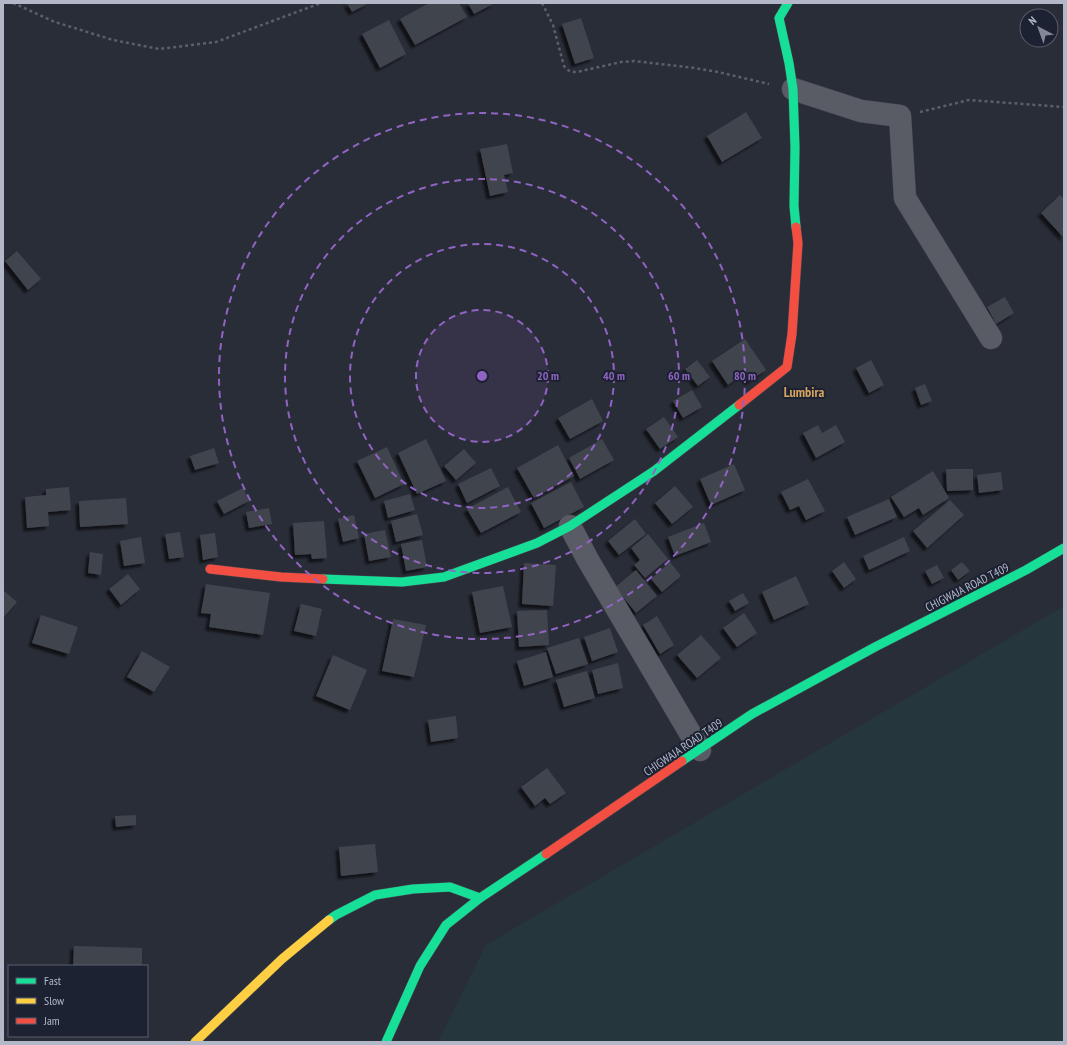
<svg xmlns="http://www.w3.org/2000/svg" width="1067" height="1045" font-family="'PT Sans Narrow',sans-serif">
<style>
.green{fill:#26363d}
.building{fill:#41444d;filter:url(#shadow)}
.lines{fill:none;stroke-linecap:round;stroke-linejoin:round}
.street-casing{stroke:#454850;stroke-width:23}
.fast-casing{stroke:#454850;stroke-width:10}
.slow-casing{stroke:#454850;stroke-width:10}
.jam-casing{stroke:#454850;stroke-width:10}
.path{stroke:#5b6068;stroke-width:2.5;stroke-dasharray:3 3;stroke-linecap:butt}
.street{stroke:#595c65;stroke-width:22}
.fast{stroke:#16e098;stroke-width:9}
.slow{stroke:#ffcf43;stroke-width:9}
.jam{stroke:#f24e42;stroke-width:9}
.ring{fill:none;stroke:#9164c3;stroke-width:2;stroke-dasharray:7 5}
.labels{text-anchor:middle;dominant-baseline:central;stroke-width:4;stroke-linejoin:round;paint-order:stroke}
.street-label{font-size:12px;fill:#b3b8c9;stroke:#1c2232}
.quarter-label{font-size:14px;font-weight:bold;fill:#d7a55f;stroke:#1c2232}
.centre{fill:#9164c3;stroke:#1c2232;stroke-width:2}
.ring-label{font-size:12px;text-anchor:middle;font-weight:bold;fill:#9164c3;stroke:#1c2232;stroke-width:4;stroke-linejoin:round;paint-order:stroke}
</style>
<defs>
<filter id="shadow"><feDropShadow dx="-3.5" dy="3.5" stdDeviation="1" flood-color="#0009"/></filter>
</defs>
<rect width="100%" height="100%" fill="#292d37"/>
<!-- green -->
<polygon class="green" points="1064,606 1064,1042 438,1042 486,945"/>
<!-- building -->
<g class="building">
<polygon points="347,3 369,3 352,12"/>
<polygon points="429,3 459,3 467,17 415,45 400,19"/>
<polygon points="468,3 495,3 474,14"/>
<polygon points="581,18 594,58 575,64 562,24"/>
<polygon points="389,20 406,54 380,68 362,34"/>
<polygon points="746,112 762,138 722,162 707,136"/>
<polygon points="507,144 513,173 504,175 508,192 490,196 480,149"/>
<polygon points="1060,195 1064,199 1064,238 1041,213"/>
<polygon points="17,251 41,279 28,290 5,261"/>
<polygon points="1005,297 1014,313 996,324 987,307"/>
<polygon points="745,339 766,370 748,382 743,374 728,385 712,361"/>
<polygon points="697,360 710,377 698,386 685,369"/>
<polygon points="871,360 884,385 869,393 856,368"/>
<polygon points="925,384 932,401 921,405 915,388"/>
<polygon points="692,390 702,407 683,418 673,401"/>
<polygon points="592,399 603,421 570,439 558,418"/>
<polygon points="664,417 678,437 660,449 646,429"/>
<polygon points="818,425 822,433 836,425 845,442 816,458 803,433"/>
<polygon points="426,439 446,481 417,494 398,453"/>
<polygon points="602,439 614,460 580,479 569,458"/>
<polygon points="558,445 574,476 534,498 517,468"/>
<polygon points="387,447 404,484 375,498 357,461"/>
<polygon points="214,448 219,463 195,470 190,456"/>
<polygon points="464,449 476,463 456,480 444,466"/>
<polygon points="734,464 745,490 711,505 700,479"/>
<polygon points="491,468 500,486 467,503 458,484"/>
<polygon points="946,469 973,469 973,490 947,491"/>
<polygon points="933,471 949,498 923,515 919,508 904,517 891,497"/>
<polygon points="1001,472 1003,490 979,493 977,475"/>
<polygon points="808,479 825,511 806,520 799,506 790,510 781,492"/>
<polygon points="571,482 584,507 544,528 531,503"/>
<polygon points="675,486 693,507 672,524 655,503"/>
<polygon points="69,487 71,510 48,512 49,526 27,528 25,497 46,495 46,489"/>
<polygon points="508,487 521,512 481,533 467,509"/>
<polygon points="243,488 249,501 224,514 217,501"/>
<polygon points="410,494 415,510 388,518 384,501"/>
<polygon points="126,498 128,524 80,527 79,501"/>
<polygon points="889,499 897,517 855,535 847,517"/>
<polygon points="950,500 964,515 927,548 913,531"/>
<polygon points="269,508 272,524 249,528 246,512"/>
<polygon points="417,514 423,535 396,542 391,521"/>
<polygon points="354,515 359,538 343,542 338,519"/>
<polygon points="635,519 646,534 619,555 608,541"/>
<polygon points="324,521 327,558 312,559 311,554 295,555 293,523"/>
<polygon points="704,523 711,542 675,556 668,537"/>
<polygon points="385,530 391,557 369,561 364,534"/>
<polygon points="180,532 184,557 169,559 165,534"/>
<polygon points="215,533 218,557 203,560 200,535"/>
<polygon points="648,534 668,559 645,578 634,565 640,560 631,548"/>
<polygon points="141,537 145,563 124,566 120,541"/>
<polygon points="904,537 910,551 869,570 863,556"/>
<polygon points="422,540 427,567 406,571 401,544"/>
<polygon points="90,552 103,554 101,575 88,573"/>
<polygon points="670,562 681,576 662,592 651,579"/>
<polygon points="844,562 856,579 844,588 832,571"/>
<polygon points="962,562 970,571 958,580 951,570"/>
<polygon points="524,563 556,565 553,606 522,604"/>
<polygon points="937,565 944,578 932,584 925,571"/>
<polygon points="636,570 657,596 636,613 615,587"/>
<polygon points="128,574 140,589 121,605 109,589"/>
<polygon points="796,576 809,604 774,620 762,592"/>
<polygon points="206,584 270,593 263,635 209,627 211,614 201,613"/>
<polygon points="503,586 512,627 480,633 472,592"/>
<polygon points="3,590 17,602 3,618"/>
<polygon points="743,593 749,603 735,611 729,601"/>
<polygon points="301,604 322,609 316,636 294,631"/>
<polygon points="547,610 549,645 519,647 517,611"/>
<polygon points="744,613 757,633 737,647 723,628"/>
<polygon points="41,615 78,627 69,654 32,643"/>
<polygon points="657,616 674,645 660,654 643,625"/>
<polygon points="393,619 426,625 414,677 382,671"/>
<polygon points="610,628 618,652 592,661 584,637"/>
<polygon points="701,635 721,658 697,678 677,655"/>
<polygon points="579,638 588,664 556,674 547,648"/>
<polygon points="142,651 170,667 154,692 127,677"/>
<polygon points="546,652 553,677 524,686 517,661"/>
<polygon points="333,655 367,670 350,710 316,696"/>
<polygon points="618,663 623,688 598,694 592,670"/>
<polygon points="587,671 595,698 564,707 556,680"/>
<polygon points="456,716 458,738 431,742 428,720"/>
<polygon points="547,768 566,793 550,804 545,798 535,806 521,787"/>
<polygon points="136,815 136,825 116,827 115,816"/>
<polygon points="375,844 378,872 341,876 339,847"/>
<polygon points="74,946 142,948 142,966 73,966"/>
</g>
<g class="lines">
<!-- street casing -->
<g class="street-casing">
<g id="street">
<polyline points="793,89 861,111 900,116 905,198 991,338"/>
<polyline points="570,526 588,560 700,750"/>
</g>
</g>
<!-- fast casing -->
<g class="fast-casing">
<g id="fast">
<polyline points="788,3 779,18 789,63 793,89 795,147 794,206 796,227"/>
<polyline points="323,579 402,582 444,577 537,543 570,526 654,471 739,405"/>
<polyline points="682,761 752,714 875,647 1026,570 1064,548"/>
<polyline points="329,920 336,915 375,895 413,889 450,887 480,898"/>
<polyline points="386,1042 420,966 446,925 480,898 546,854"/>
</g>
</g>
<!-- slow casing -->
<g class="slow-casing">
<polyline id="slow" points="195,1042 282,959 329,920"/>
</g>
<!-- jam casing -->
<g class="jam-casing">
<g id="jam">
<polyline points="739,405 787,367 792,334 798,243 796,227"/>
<polyline points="210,569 281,577 323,579"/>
<polyline points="546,854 682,761"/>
</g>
</g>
<!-- path -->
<g class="path">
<polyline points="13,3 55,22 113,40 159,49 216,42 321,3"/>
<path d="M 542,3 L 553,25 L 564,66 C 568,71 570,72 577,72 L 621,62 L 634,61 L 695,68 L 718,72 L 769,84"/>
<polyline points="920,112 969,100 1064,107"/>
</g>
<!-- street -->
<use href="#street" class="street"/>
<!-- fast -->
<use href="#fast" class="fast"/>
<!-- slow -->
<use href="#slow" class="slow"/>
<!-- jam -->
<use href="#jam" class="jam"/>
</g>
<!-- distance rings -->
<circle cx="482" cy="376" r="66" fill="#9164c3" fill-opacity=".12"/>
<g class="ring">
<circle cx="482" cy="376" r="66"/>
<circle cx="482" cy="376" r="132"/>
<circle cx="482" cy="376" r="197"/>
<circle cx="482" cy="376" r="263"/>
</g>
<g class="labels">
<!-- street labels -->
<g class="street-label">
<text transform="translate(967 587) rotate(-27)">CHIGWAJA ROAD T409</text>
<text transform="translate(683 747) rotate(-34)">CHIGWAJA ROAD T409</text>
</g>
<!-- quarter labels -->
<g class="quarter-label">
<text x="804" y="392">Lumbira</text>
</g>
</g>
<circle cx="482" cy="376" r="6" class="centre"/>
<g class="ring-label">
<text x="548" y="380">20 m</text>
<text x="614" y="380">40 m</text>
<text x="679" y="380">60 m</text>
<text x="745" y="380">80 m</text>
</g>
<!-- border -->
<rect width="1067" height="1045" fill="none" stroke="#b3b8c9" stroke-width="8"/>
<!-- legend -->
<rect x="8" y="965" width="140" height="72" fill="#1c2232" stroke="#585e6e"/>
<rect x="16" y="978" width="20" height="6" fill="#16e098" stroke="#585e6e"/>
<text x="44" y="985" font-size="12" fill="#b3b8c9">Fast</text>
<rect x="16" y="998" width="20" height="6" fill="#ffcf43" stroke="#585e6e"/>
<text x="44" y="1005" font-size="12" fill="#b3b8c9">Slow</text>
<rect x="16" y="1018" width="20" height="6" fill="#f24e42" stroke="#585e6e"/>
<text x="44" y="1025" font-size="12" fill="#b3b8c9">Jam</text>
<!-- north arrow -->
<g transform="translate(1039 28) rotate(319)"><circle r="19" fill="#1c2232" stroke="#585e6e"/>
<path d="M0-3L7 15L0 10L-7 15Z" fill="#838796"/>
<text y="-6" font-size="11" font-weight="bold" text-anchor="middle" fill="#b3b8c9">N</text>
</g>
</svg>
